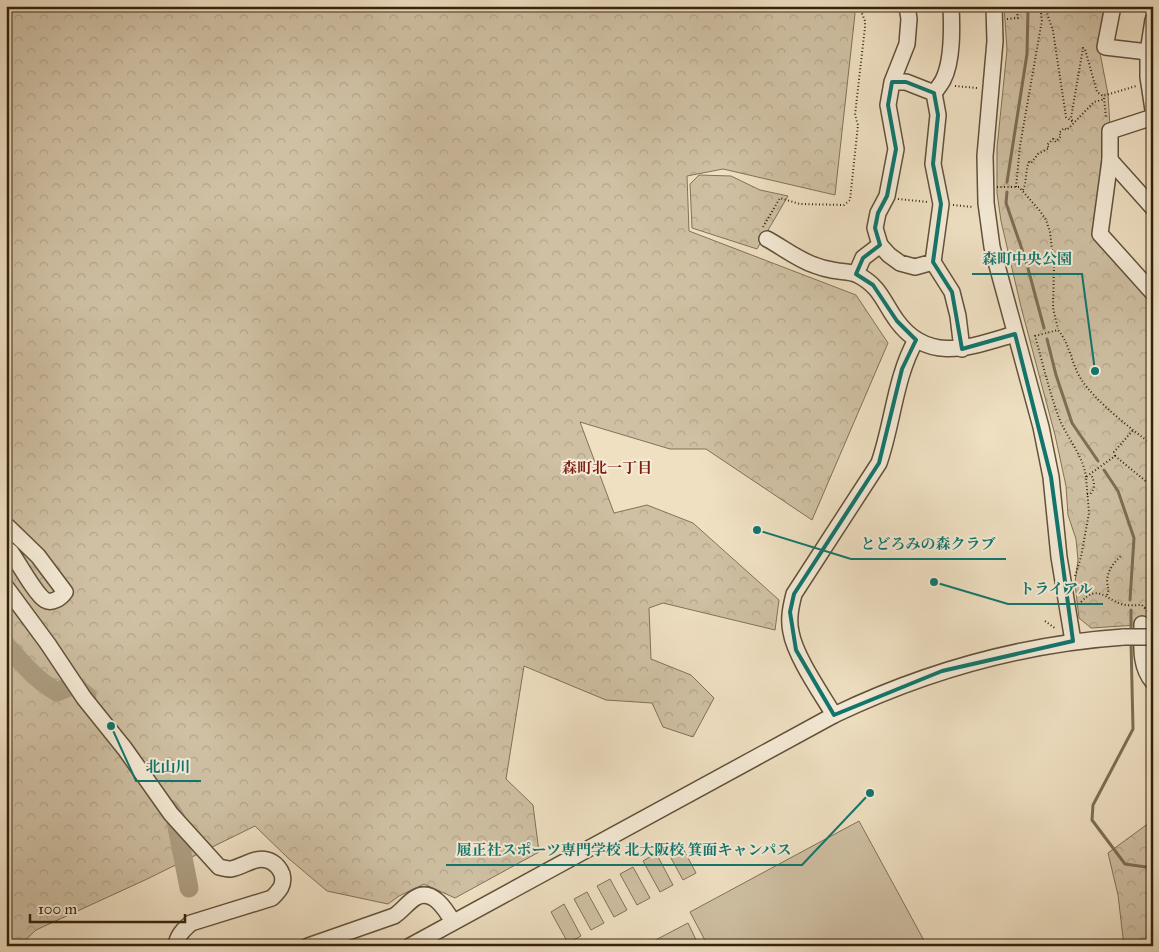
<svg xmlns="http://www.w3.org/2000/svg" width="1159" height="952" font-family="'IM FELL Great Primer','Noto Serif JP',serif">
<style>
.forest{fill:url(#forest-crowns);stroke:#817258}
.pitch{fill:#cfc0a3;stroke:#817258}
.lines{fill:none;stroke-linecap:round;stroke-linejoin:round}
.stream{stroke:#7d6e54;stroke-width:3}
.river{stroke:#afa084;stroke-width:19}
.minor-casing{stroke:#62523a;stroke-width:18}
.path{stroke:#33230c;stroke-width:2;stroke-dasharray:1 2.5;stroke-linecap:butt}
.minor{stroke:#f5ebd7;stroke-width:15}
.minor-bridge-casing{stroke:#62523a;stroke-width:18;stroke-linecap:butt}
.minor-bridge{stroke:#f5ebd7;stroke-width:15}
.marked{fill:none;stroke:#0f766e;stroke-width:4;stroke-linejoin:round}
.labels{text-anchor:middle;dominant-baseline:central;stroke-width:4;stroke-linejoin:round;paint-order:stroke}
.neighbourhood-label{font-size:15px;font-weight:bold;fill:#7a1f14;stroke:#f5ebd7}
.leader{fill:none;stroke:#0f766e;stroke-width:2}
.callout-dot{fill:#0f766e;stroke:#f5ebd7;stroke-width:2}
.callout-label{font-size:15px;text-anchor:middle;font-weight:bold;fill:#0f766e;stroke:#f5ebd7;stroke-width:4;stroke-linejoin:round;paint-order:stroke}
</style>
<defs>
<pattern id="forest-crowns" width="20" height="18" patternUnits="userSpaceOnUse" patternTransform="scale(1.25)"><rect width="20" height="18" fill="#cfc0a3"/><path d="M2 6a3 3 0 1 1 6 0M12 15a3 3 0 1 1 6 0" fill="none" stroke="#b2a58b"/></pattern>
</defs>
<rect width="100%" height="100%" fill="#efe0c2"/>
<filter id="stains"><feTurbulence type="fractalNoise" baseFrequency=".004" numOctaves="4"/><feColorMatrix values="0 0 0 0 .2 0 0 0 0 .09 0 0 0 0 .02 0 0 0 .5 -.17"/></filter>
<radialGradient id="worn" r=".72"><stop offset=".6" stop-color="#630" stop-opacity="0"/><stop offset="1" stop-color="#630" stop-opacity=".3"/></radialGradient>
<!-- forest -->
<g class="forest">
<polygon points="6,6 852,6 855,14 835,195 723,169 687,176 689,231 856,295 888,343 812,520 706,449 670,449 580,422 614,513 647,505 693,523 779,600 775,630 663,603 649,608 651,659 691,675 714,698 693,737 663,727 652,703 606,700 524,666 506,779 533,805 539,852 455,898 424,884 399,896 388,904 327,891 288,858 255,826 145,880 36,930 19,946 6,946"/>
<polygon points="1004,6 1107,6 1100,53 1108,94 1110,126 1104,128 1095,238 1153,302 1153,624 1091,628 1079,618 1075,583 1078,560 1076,539 1068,515 1066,486 1055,435 1021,307 1001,221 997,193 997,148 1007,50"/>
<polygon points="699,175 731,176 760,190 788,196 757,249 692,228 690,184"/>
<polygon points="1153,820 1153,946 1124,946 1118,895 1108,853"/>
</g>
<!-- pitch -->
<g class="pitch">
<polygon points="859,821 927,946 708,946 690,912"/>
<polygon points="679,841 696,873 683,880 666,849"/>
<polygon points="656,853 673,885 660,892 643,861"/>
<polygon points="633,867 650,898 637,905 620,874"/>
<polygon points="610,879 627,910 614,917 597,886"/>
<polygon points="587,892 604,923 591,930 574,899"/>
<polygon points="564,904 581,936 568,943 551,912"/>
<polygon points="688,923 699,946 644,946"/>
</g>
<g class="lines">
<!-- stream -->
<g class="stream">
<polyline points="1007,182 1027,54 1028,10"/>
<polyline points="1007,192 1006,203 1026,261 1044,328"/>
<polyline points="1047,339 1056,375 1072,423 1098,461"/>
<polyline points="1104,470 1118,491 1134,538 1130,600"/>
<polyline points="1131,610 1131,632"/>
<polyline points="1131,641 1133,729 1093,805 1092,820 1125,864 1153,868"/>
</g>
<!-- river -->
<g class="river">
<path d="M 6,645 C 22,663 36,680 57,692 L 74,685 L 87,696"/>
<polyline points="170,809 175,817 189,888"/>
</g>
<!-- minor casing -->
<g class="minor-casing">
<g id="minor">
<polyline points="994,6 995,41 985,156 986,203 992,247 1041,427 1051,477 1059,557 1073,641"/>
<polyline points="1113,6 1105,47 1148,52"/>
<polyline points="1153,20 1148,52 1148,77 1153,110"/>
<polyline points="892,82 906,82 934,93 938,115 933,164 941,204 933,262 915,267 900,263 889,255 880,245 875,228 878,213 887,196 896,149 888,105 892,82 907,44 909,19 907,6"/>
<path d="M 934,93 C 937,89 941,84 943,80 C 953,61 952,27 951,6"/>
<polyline points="1153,117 1110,131 1110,160 1100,234 1153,293"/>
<polyline points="1110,160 1153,208"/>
<path d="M 767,239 C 782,247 797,259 814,265 C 819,267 826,269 832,270 C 840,272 851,271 858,275 C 881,287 883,302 897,321 C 929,365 973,346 1015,334"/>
<polyline points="933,262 952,292 958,316 962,349"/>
<polyline points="856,274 863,258 880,245"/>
<path d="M 6,525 L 38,556 L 65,592 C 61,598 52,604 45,600 C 36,595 18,562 11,552 L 6,548"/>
<path d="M 6,587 L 48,644 L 84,698 L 125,749 L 171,814 L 219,867 C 223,868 227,869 231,869 C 246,866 257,854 272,862 C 277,865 280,869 282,874 C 285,885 279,891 272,898 L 191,923 C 183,930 177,936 176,946"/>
<path d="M 1142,624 C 1142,644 1139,666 1153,682"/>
<path d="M 834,715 C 821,693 795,656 791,632 C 788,619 791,606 794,594 L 879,463 C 893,423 895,377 916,340"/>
<path d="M 308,946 L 394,916 C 402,911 407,903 415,898 C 432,887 446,910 453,922"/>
<path d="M 410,946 L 834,715 C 926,671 1021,644 1124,637"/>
</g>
</g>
<!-- path -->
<g class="path">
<polyline points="1040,7 1046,10 1053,31 1066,117 1073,122 1071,118 1083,48 1085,49 1097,92 1103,96 1136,86"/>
<polyline points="1007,19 1018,18 1016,6"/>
<polyline points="955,86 977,88"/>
<polyline points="1104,98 1106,118"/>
<polyline points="997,187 1019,187 1040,211 1046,220 1050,232 1054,267 1053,308 1058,329"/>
<polyline points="1016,187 1020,146 1042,20 1040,7"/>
<path d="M 1023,190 C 1027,181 1025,172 1029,162 L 1031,163 L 1038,154 L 1049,148 L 1047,145 L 1053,139 L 1056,142 L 1061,136 L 1059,133 L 1064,128 L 1067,130 L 1094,102 L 1105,99"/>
<polyline points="898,199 928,202"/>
<polyline points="953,205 973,207"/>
<polyline points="763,227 780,198 800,204 844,205 850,200 858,125 855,115 865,27 865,21 859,6"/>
<polyline points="1115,456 1114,452 1134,429"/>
<path d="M 1086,477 C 1083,455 1067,438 1059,418 C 1049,391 1043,364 1035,336 L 1058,330 C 1070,344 1071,363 1081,379 C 1094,400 1132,430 1153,445"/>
<path d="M 1087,494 L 1090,494 C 1096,488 1094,481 1091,474"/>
<polyline points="1075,576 1081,557 1089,513 1086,477 1115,456 1153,487"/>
<path d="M 1107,595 C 1109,590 1108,588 1107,582 C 1107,572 1113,563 1121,556"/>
<path d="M 1081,602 C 1098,584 1104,598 1121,604 C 1127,606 1135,605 1142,605 L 1148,612"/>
<polyline points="1145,608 1153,598"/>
<polyline points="1148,613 1153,610"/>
<polyline points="1045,621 1056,629"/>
</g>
<!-- minor -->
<use href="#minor" class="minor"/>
<!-- minor-bridge casing -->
<g class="minor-bridge-casing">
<polyline id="minor-bridge" points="1124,637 1148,637"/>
</g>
<!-- minor-bridge -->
<use href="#minor-bridge" class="minor-bridge"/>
</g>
<!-- marked area -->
<path class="marked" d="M 892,82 L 906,82 L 934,93 L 938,115 L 933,164 L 941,204 L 933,262 L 952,292 L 962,349 L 1015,334 L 1051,477 L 1073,641 L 942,671 L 834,715 L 796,650 L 790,612 L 794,594 L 879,463 L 902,369 L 916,340 L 897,321 L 873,285 L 856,274 L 863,258 L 880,245 L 875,228 L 878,213 L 887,196 L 896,149 L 888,105 Z"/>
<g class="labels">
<!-- neighbourhood labels -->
<g class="neighbourhood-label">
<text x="607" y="468">森町北一丁目</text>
</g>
</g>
<!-- callouts -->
<path class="leader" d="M1095 371L1082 274H972M757 530L851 559H1006M934 582L1008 604H1103M111 726L136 781H201M870 793L802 865H446"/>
<g class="callout-dot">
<circle cx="1095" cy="371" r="5"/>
<circle cx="757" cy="530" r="5"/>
<circle cx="934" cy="582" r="5"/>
<circle cx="111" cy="726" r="5"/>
<circle cx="870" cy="793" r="5"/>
</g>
<g class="callout-label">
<text x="1027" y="264">森町中央公園</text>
<text x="928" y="549">とどろみの森クラブ</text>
<text x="1056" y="594">トライアル</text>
<text x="168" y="772">北山川</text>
<text x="624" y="855">履正社スポーツ専門学校 北大阪校 箕面キャンパス</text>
</g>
<!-- margin -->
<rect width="1159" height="952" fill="none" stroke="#efe0c2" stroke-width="25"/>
<rect x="8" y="8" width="1144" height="937" fill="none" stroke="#33230c" stroke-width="2.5"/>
<rect x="12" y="12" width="1134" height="927" fill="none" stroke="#33230c"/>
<!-- scale -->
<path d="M30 914v8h155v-8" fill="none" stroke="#33230c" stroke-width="2.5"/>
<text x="38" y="914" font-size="15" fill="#33230c" stroke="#f5ebd7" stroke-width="4" paint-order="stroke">100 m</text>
<rect width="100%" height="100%" filter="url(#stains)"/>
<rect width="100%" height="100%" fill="url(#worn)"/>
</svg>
